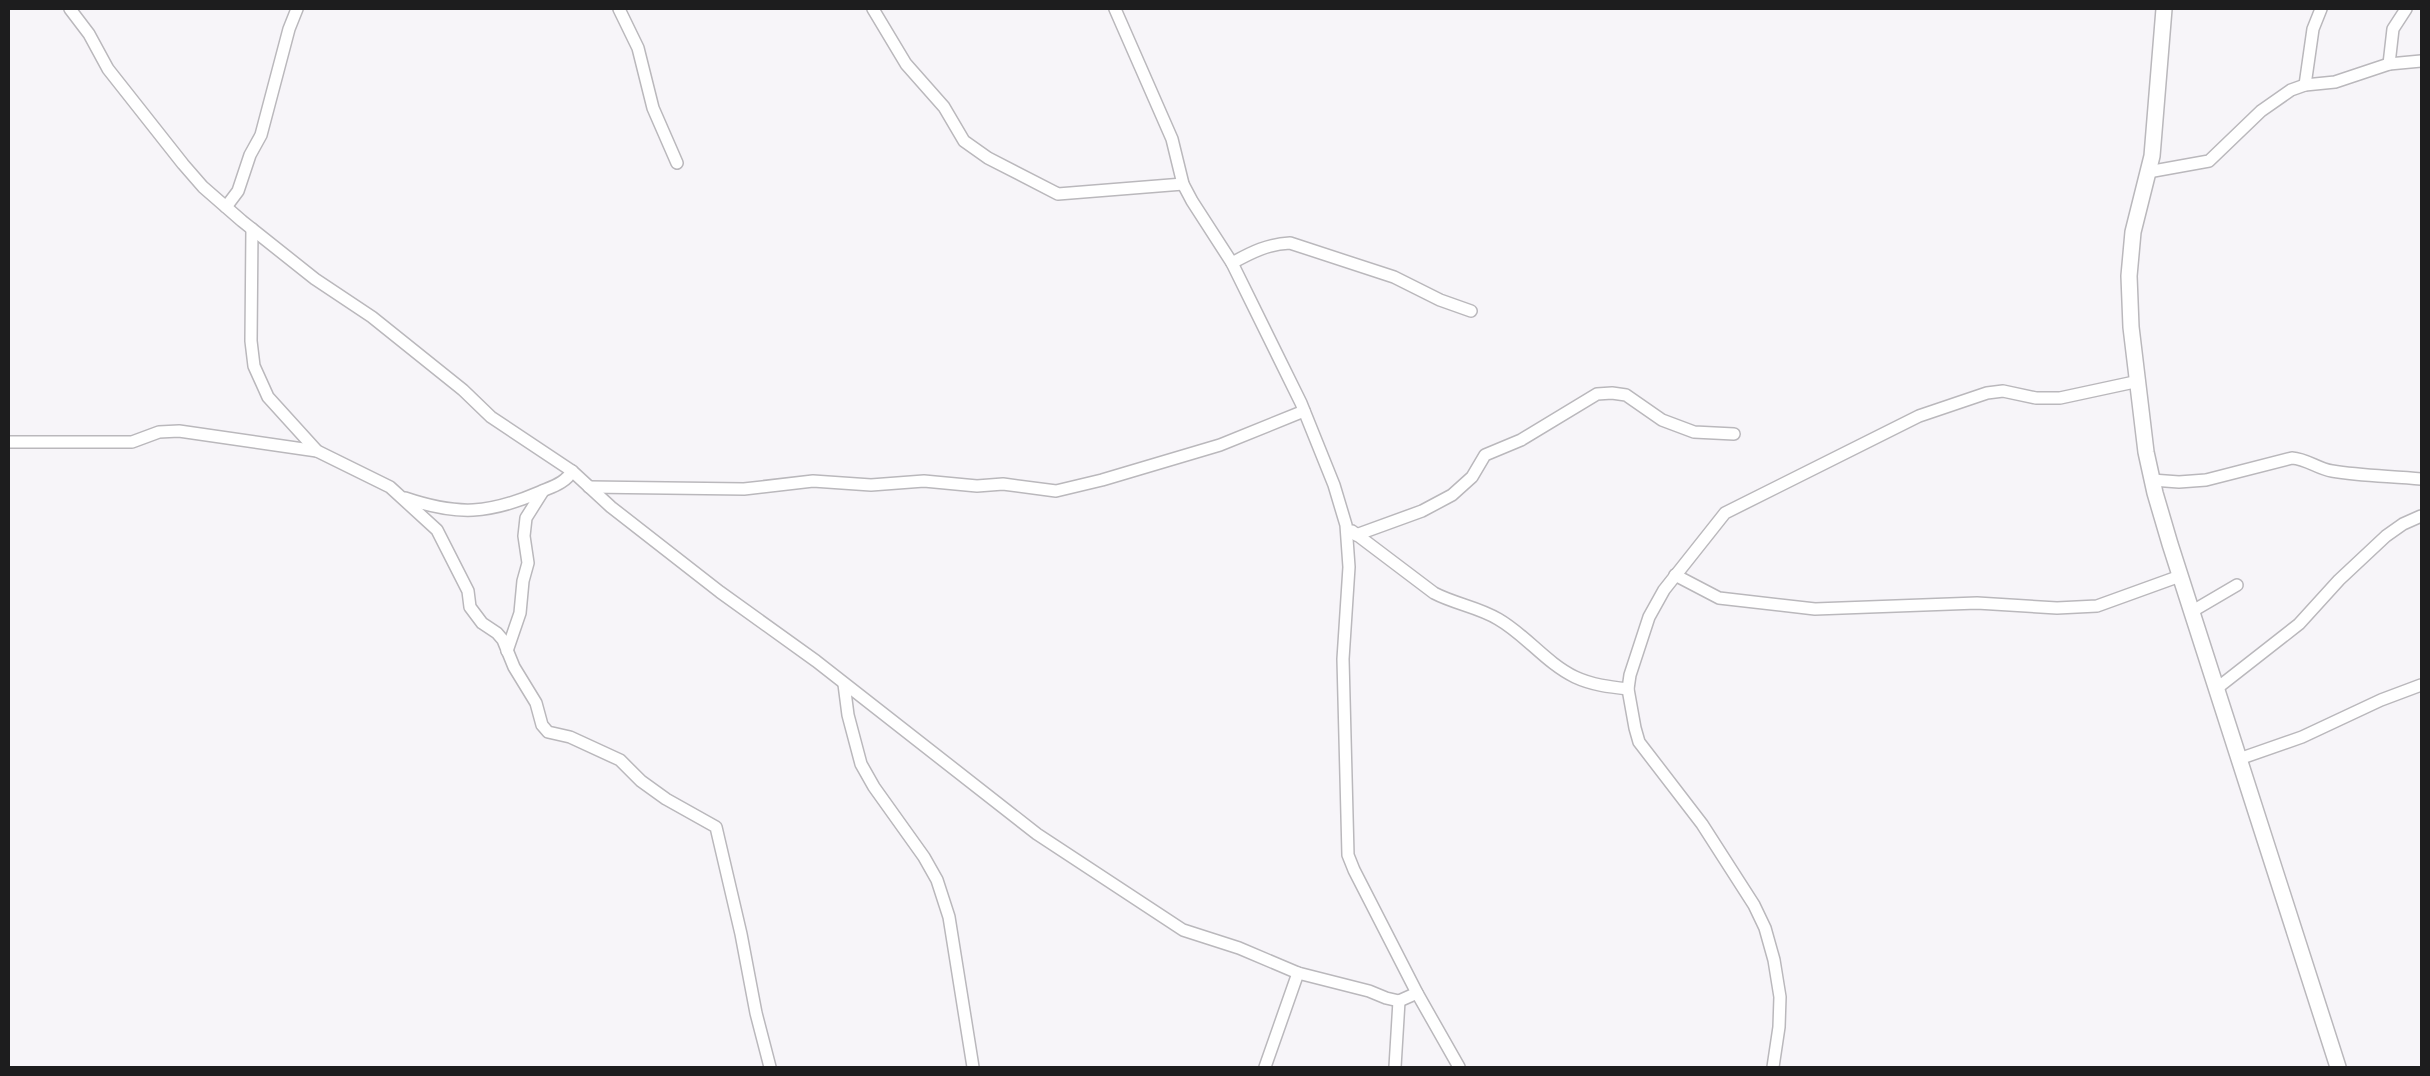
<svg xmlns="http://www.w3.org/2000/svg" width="2430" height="1076" font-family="'Varela Round',sans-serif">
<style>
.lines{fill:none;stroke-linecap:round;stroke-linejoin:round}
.minor-casing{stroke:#bab8bc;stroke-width:14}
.secondary-casing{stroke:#bab8bc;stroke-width:18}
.minor{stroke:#fff;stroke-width:11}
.secondary{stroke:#fff;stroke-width:15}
</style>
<rect width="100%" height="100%" fill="#f7f5f9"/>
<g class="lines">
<!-- minor casing -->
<g class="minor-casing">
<g id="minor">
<polyline points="70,9 89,34 108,69 183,164 203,187 242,221 315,279 372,317 463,390 491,417 572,471 611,507 720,592 816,661 1037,834 1183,930 1239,948 1298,973 1369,991 1386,998 1399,1001 1417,993"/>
<polyline points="619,9 638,48 653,108 677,163"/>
<polyline points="873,9 906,64 944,107 964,141 988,158 1058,194 1183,184"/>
<polyline points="1115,9 1172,139 1183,184 1192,201 1232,263 1301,403 1334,485 1346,525 1349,567 1343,659 1348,855 1354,870 1417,993 1459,1067"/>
<polyline points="2389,64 2393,29 2406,9"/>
<polyline points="2305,85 2313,29 2321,9"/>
<polyline points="2148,172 2209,161 2261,111 2291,90 2305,85 2335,82 2389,64 2421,61"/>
<polyline points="226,207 238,191 250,155 261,135 289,29 297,9"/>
<polyline points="252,229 251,341 254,366 268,397 317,451 390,487 437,530 468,591 470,607 482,623 497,633 503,640 514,667 536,703 542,725 548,732 570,737 620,760 641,781 666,799 716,827 741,934 756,1013 770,1067"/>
<path d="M 1232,263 C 1252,252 1268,244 1290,243 L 1394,277 L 1440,300 L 1471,311"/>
<polyline points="9,442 132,442 159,432 179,431 317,451"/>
<path d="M 2152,480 L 2179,482 L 2206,480 L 2292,458 C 2307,459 2318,469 2332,471 C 2361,476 2392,476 2421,479"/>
<polyline points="589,487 744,489 813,481 871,485 924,481 977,486 1003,484 1056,491 1102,480 1220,445 1304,411"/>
<path d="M 405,498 C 458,516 489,514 540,492 C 551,487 566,483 572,471"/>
<path d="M 1352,531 L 1434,593 C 1455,604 1478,607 1498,619 C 1526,635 1546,663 1575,677 C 1592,685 1610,687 1628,689"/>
<polyline points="1356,535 1422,511 1452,495 1472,477 1485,455 1521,440 1597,394 1612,393 1626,395 1662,420 1694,432 1734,434"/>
<polyline points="1675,575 1719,598 1815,609 1977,603 2057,608 2097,606 2180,576"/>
<polyline points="2191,612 2237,585"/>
<polyline points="507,651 520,613 523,581 528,563 524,536 526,518 543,491"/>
<polyline points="844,684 848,715 861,764 874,787 924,857 937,880 949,917 973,1067"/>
<polyline points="2216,689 2299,624 2339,580 2386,536 2403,524 2421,516"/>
<polyline points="2239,759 2302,737 2381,700 2421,685"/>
<polyline points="1265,1067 1298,973"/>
<polyline points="1395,1067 1399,1001"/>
<polyline points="1773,1067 1779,1027 1780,997 1774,960 1765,928 1754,905 1702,824 1639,742 1635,728 1628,689 1630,675 1649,617 1664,590 1725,513 1919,416 1987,393 2003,391 2036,398 2060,398 2139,381"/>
</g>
</g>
<!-- secondary casing -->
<g class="secondary-casing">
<polyline id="secondary" points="2164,9 2152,156 2133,232 2129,276 2131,327 2146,452 2155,493 2170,544 2338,1067"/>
</g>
<!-- minor -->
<use href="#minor" class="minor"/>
<!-- secondary -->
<use href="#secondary" class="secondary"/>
</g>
<!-- border -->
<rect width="2430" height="1076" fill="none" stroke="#1d1d1e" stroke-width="20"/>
</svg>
